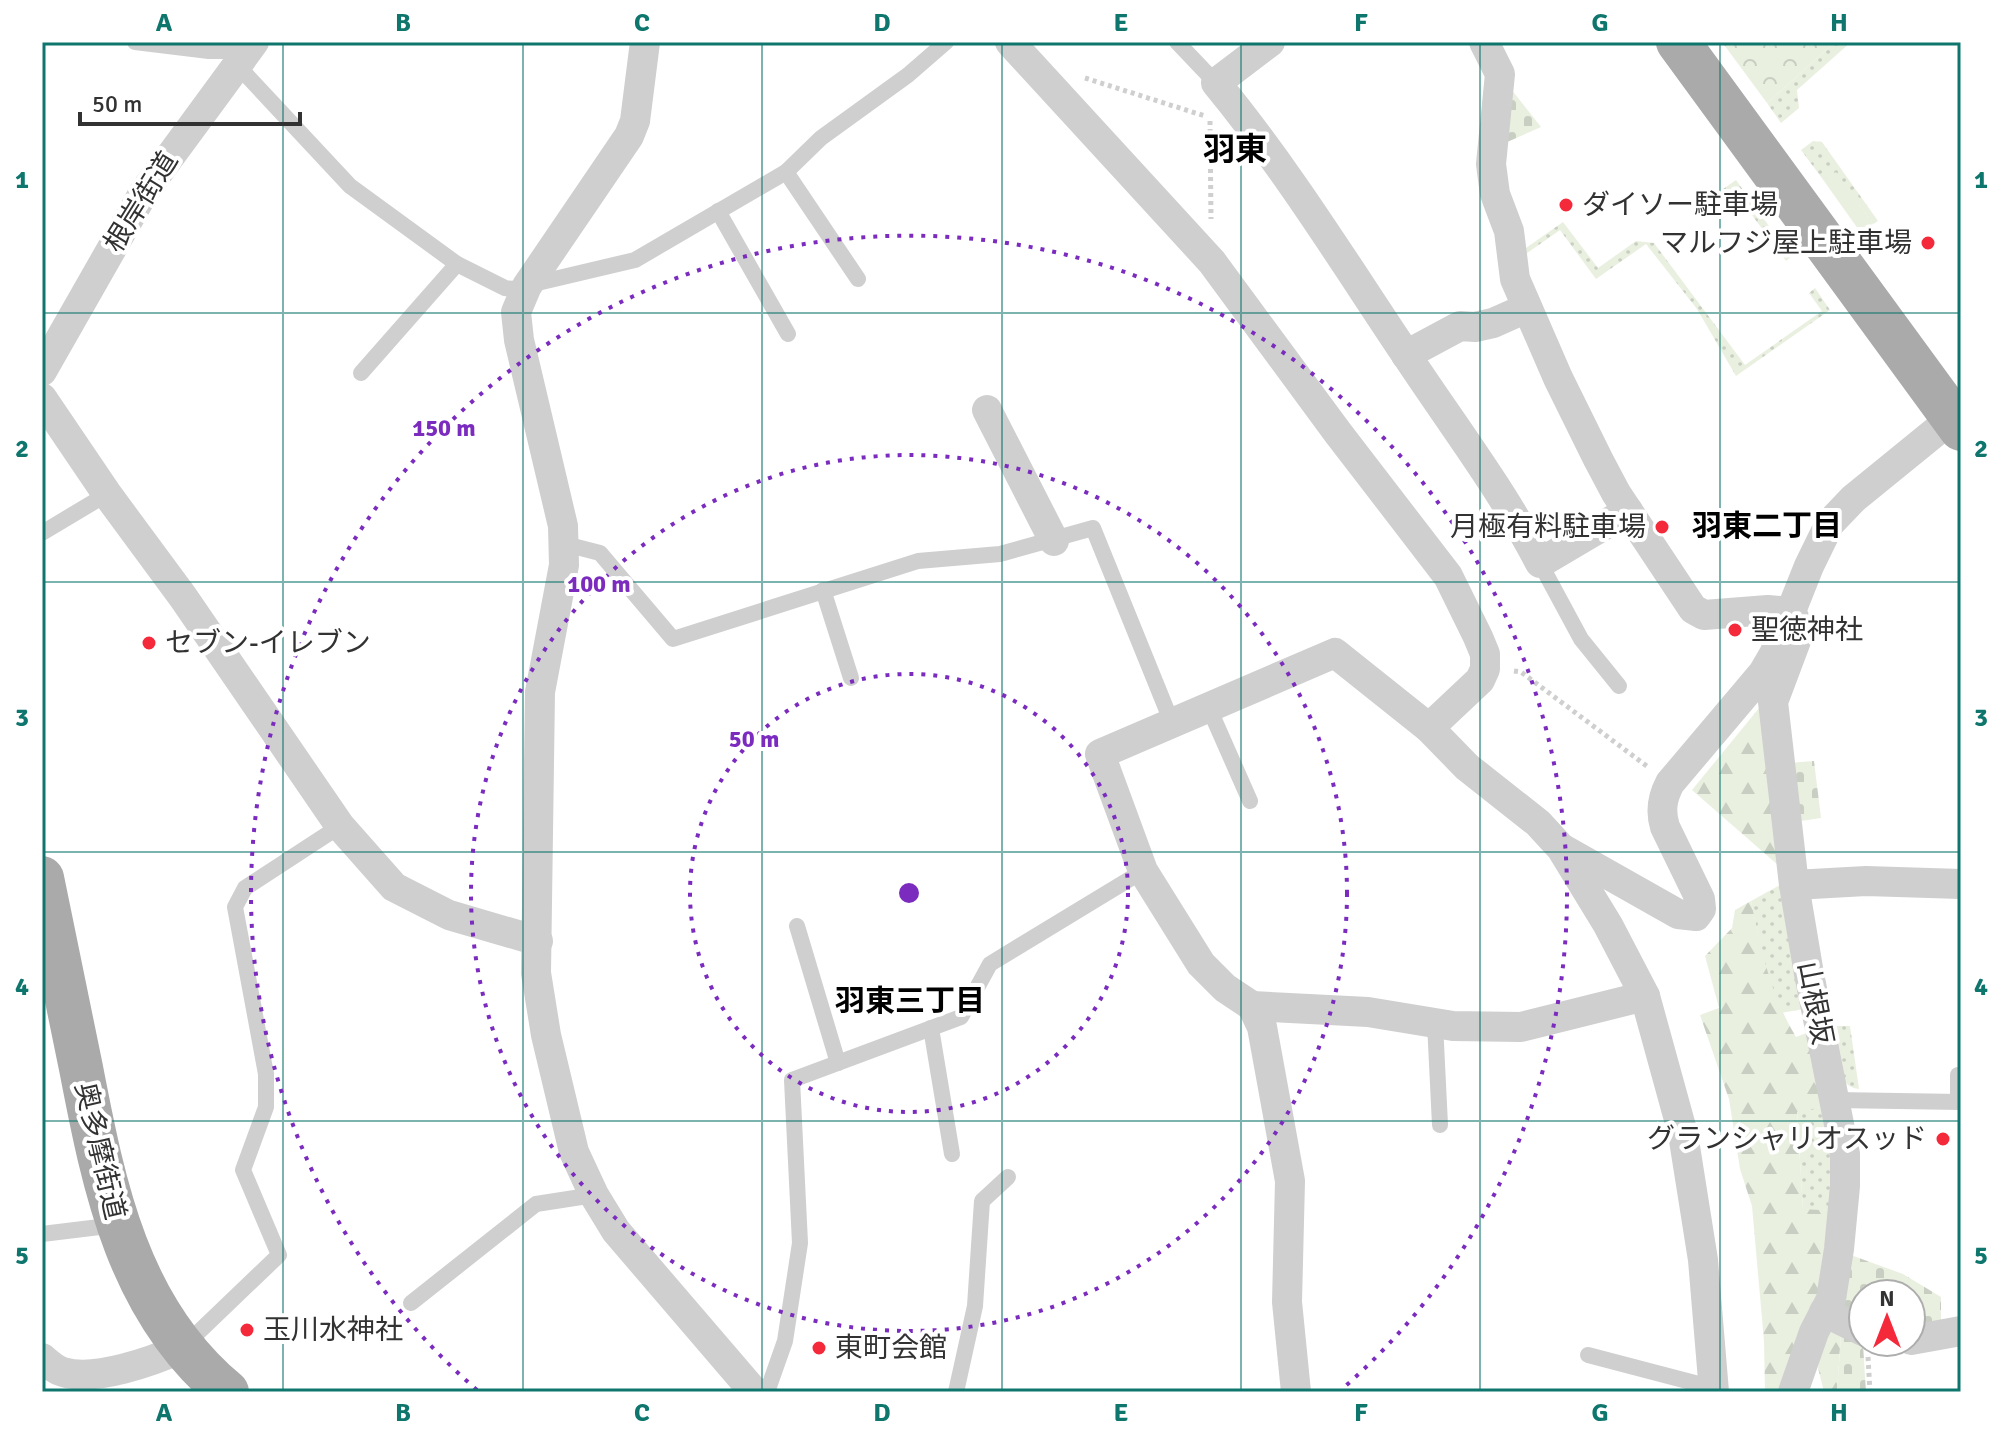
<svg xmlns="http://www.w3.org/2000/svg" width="2003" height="1434" font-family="Signika,'Noto Sans JP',sans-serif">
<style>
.grass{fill:url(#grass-dots)}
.forest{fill:url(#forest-firs)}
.cemetery{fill:url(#cemetery-stones)}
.park{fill:url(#park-crowns)}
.garden{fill:#e9f0e0}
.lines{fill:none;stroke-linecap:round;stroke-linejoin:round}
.path{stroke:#cfcfcf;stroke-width:5;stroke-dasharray:4 4;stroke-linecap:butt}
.service{stroke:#cfcfcf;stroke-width:16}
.minor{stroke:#cfcfcf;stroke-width:30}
.primary{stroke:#aaa;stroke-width:44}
.grid{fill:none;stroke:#0f766e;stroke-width:2;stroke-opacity:0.55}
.ring{fill:none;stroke:#7b2cbf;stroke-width:4;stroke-dasharray:4 8}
.poi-dot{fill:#f42a3b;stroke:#fff;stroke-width:3}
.labels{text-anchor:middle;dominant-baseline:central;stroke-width:8;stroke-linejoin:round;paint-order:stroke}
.street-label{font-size:28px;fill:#323232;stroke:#fff}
.poi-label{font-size:28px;fill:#323232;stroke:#fff;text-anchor:start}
.neighbourhood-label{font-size:30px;font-weight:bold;fill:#000;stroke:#fff}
.quarter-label{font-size:32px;font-weight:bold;fill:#000;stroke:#fff}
.centre{fill:#7b2cbf;stroke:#fff;stroke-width:4}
.ring-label{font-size:24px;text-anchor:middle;font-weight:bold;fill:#7b2cbf;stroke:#fff;stroke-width:8;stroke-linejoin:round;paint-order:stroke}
.neatline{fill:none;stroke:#0f766e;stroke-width:3}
.grid-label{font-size:26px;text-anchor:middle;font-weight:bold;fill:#0f766e}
</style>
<defs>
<pattern id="grass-dots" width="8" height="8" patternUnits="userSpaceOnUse" patternTransform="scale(2)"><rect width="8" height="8" fill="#e9f0e0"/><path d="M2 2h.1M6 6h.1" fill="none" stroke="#c8cec1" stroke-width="1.8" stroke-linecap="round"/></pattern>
<pattern id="forest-firs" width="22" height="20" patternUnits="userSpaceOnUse" patternTransform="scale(2)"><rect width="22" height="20" fill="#e9f0e0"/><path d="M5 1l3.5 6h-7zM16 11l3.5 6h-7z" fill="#c8cec1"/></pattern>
<pattern id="cemetery-stones" width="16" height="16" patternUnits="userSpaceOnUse" patternTransform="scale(2)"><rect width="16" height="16" fill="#e9f0e0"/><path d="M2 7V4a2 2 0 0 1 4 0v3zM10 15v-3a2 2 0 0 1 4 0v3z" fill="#c8cec1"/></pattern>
<pattern id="park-crowns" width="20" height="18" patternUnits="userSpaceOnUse" patternTransform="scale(2)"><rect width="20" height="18" fill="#e9f0e0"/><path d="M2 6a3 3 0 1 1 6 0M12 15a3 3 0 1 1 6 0" fill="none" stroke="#c8cec1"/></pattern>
</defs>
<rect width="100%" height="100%" fill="#fff"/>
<!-- grass -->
<g class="grass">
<polygon points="1835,42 1851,42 1797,90 1799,108 1781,123 1767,103"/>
<polygon points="1813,141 1822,142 1878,221 1873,224 1836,173 1824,181 1801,150"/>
<polygon points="1736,180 1791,257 1786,261 1735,192 1721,201 1716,194"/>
<polygon points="1563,222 1598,268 1636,241 1654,243 1745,365 1822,311 1809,293 1815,288 1830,310 1736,376 1697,309 1646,244 1596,279 1560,230 1520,258 1526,248"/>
<polygon points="1787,881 1809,1008 1781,1013 1764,965 1751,901"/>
<path d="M 1827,1026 L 1850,1026 L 1859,1089 C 1834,1087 1832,1046 1827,1026 Z"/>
<polygon points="1826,1106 1836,1211 1803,1210 1797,1111"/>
</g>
<!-- forest -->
<g class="forest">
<polygon points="1764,702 1785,871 1692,790"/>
<path d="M 1751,901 C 1761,949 1770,994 1796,1037 L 1812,1031 L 1826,1106 L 1797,1112 L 1803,1209 L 1836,1211 L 1833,1249 L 1784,1392 L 1765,1392 L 1764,1341 L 1752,1206 L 1740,1169 L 1729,1099 L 1700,1015 L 1719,1008 L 1705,956 L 1732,928 L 1735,910 Z"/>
<polygon points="1824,1331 1841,1334 1837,1392 1824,1392 1818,1368"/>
</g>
<!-- cemetery -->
<g class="cemetery">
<polygon points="1507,84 1541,127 1498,146"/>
<polygon points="1814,761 1821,818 1794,822 1788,763"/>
<polygon points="1848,1254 1903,1274 1941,1297 1941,1325 1911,1330 1911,1294 1863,1294 1863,1317 1845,1308 1842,1302"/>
<polygon points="1841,1334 1863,1344 1866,1392 1837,1392"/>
</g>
<!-- park -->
<polygon class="park" points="1722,42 1835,42 1767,103"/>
<!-- garden -->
<polygon class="garden" points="1836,172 1873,224 1861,233 1824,181"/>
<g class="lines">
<!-- path -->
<g class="path">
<polyline points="1085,78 1205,116"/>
<polyline points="1210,121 1211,219"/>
<polyline points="1514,671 1521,672 1648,767"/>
<polyline points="1875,1294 1878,1286"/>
<polyline points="1868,1357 1870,1392"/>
</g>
<!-- service -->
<g class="service">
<polyline points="135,42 209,51 248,51"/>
<polyline points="1177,42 1216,83"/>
<polyline points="237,65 350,186 457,264 505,288 512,289 635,260 786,172 821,138 908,75 946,42"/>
<polyline points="786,172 858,279"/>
<polyline points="718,211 788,334"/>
<polyline points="361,373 457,264"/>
<polyline points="42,533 107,494"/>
<polyline points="565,544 600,553 673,639 918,561 1000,554 1093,528 1172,723"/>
<polyline points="1540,563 1581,639 1619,686"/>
<polyline points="823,590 851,678"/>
<polyline points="1209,708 1250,801"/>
<polyline points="797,926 838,1063"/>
<polyline points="1435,1023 1440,1125"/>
<polyline points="931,1028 952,1154"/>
<polyline points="1958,1075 1958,1102"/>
<polyline points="1835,1100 1961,1102"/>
<polyline points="42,1234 116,1225"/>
<polyline points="411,1303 536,1204 594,1195"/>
<polyline points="183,1347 279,1255 243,1170 266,1107 266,1074 235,907 245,888 340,826"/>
<polyline points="1588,1355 1714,1388"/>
<polyline points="767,1392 785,1341 800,1243 792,1080 961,1017 990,964 1143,871"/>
<polyline points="956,1392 975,1306 982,1201 1008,1177"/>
</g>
<!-- minor -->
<g class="minor">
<polyline points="645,42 635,121 629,136 527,286 516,312 519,340 563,526 564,565 540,692 536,973 546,1035 574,1152 594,1195 616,1231 754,1392"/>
<polyline points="1010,42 1212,262 1338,433 1448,576 1478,637 1485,654 1485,669 1480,680 1429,728"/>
<path d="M 1270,42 L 1216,83 C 1286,168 1344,262 1405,353 C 1451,423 1502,489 1540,563 L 1628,511"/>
<polyline points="1484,42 1500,74 1491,164 1495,194 1509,231 1515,279 1558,378 1598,459 1616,493 1693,609 1704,615 1768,610 1791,612 1798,625 1797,638 1773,702 1794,885 1809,974 1845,1154 1845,1186 1839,1249 1831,1299 1814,1332 1793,1392"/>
<polyline points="1406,355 1460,326 1475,327 1493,323 1527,308"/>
<polyline points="42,371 144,192 254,42"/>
<polyline points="42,398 107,494 183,597 340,826 394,887 449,915 538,941"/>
<polyline points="987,410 1054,541"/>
<path d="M 1563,849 L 1678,914 L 1696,916 L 1701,909 L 1700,899 L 1665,827 C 1660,811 1662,798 1670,783 L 1763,673 L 1774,654 L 1809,566 L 1830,523 L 1853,499 L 1961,411"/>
<polyline points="1794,885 1866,881 1961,884"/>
<polyline points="1252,1006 1368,1012 1453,1026 1521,1027 1645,996"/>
<polyline points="1824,1312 1863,1331"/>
<polyline points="1911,1340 1961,1331"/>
<path d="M 42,1358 C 49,1364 55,1370 63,1372 C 95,1382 153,1361 182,1348"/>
<polyline points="1296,1392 1287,1302 1290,1181 1262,1027 1252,1006 1225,988 1201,964 1143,871 1100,754 1335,653 1429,728 1467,767 1538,823 1561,848 1608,925 1645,996 1683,1134 1703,1260 1714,1392"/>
</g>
<!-- primary -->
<g class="primary">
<polyline points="1678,42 1961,429"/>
<path d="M 42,878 C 55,941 68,1004 81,1068 C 104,1187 128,1310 227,1392"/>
</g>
</g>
<!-- grid -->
<path class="grid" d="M 283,42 L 283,1392M 523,42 L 523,1392M 762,42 L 762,1392M 1002,42 L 1002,1392M 1241,42 L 1241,1392M 1480,42 L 1480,1392M 1720,42 L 1720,1392M 42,313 L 1961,313M 42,582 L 1961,582M 42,852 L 1961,852M 42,1121 L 1961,1121"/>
<!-- distance rings -->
<g class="ring">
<circle cx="909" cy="893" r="219"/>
<circle cx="909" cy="893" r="438"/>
<path d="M477 1390A658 658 0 1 1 1341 1390"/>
</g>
<!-- markers -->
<g class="poi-dot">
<circle cx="1566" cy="205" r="8"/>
<circle cx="1928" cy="243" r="8"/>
<circle cx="1662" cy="527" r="8"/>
<circle cx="1735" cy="630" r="8"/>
<circle cx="149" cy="643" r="8"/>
<circle cx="1943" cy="1139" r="8"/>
<circle cx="247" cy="1330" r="8"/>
<circle cx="819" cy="1348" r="8"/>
</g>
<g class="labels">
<!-- street labels -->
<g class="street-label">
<text transform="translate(141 202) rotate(-58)">根岸街道</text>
<text transform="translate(1815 1003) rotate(79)">山根坂</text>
<text transform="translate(100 1151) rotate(77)">奥多摩街道</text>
</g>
<!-- poi labels -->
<g class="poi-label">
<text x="1582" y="205">ダイソー駐車場</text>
<text x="1912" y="243" text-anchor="end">マルフジ屋上駐車場</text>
<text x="1646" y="527" text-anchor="end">月極有料駐車場</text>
<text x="1751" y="630">聖徳神社</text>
<text x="165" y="643">セブン-イレブン</text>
<text x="1927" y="1139" text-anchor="end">グランシャリオスッド</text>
<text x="263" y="1330">玉川水神社</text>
<text x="835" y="1348">東町会館</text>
</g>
<!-- neighbourhood labels -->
<g class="neighbourhood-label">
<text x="1767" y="526">羽東二丁目</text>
<text x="910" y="1001">羽東三丁目</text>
</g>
<!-- quarter labels -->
<g class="quarter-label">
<text x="1235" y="149">羽東</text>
</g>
</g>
<circle cx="909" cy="893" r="12" class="centre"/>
<g class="ring-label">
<text x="444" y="436">150 m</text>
<text x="599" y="592">100 m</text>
<text x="754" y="747">50 m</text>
</g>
<!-- border -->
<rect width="2003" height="1434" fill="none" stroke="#ffffff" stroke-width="88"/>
<!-- north arrow -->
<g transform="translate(1887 1318)"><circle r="38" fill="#ffffff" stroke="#adadad" stroke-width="2"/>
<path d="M0-6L14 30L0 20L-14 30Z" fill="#f42a3b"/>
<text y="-12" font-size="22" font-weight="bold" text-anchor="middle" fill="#323232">N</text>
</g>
<!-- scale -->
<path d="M80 112v12h220v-12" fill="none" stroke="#323232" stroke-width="4"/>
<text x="92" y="112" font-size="24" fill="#323232" stroke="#ffffff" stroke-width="6" paint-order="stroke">50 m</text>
<rect x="44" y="44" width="1915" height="1346" class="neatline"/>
<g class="grid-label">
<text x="164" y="31">A</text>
<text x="403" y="31">B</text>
<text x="642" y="31">C</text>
<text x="882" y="31">D</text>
<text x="1121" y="31">E</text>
<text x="1361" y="31">F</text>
<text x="1600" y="31">G</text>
<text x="1839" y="31">H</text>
<text x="22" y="188">1</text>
<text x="1981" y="188">1</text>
<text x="22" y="457">2</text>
<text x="1981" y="457">2</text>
<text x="22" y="726">3</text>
<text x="1981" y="726">3</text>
<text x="22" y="995">4</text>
<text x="1981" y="995">4</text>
<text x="22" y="1264">5</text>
<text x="1981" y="1264">5</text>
<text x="164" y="1421">A</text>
<text x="403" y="1421">B</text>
<text x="642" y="1421">C</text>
<text x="882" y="1421">D</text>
<text x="1121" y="1421">E</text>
<text x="1361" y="1421">F</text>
<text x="1600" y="1421">G</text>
<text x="1839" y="1421">H</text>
</g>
</svg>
